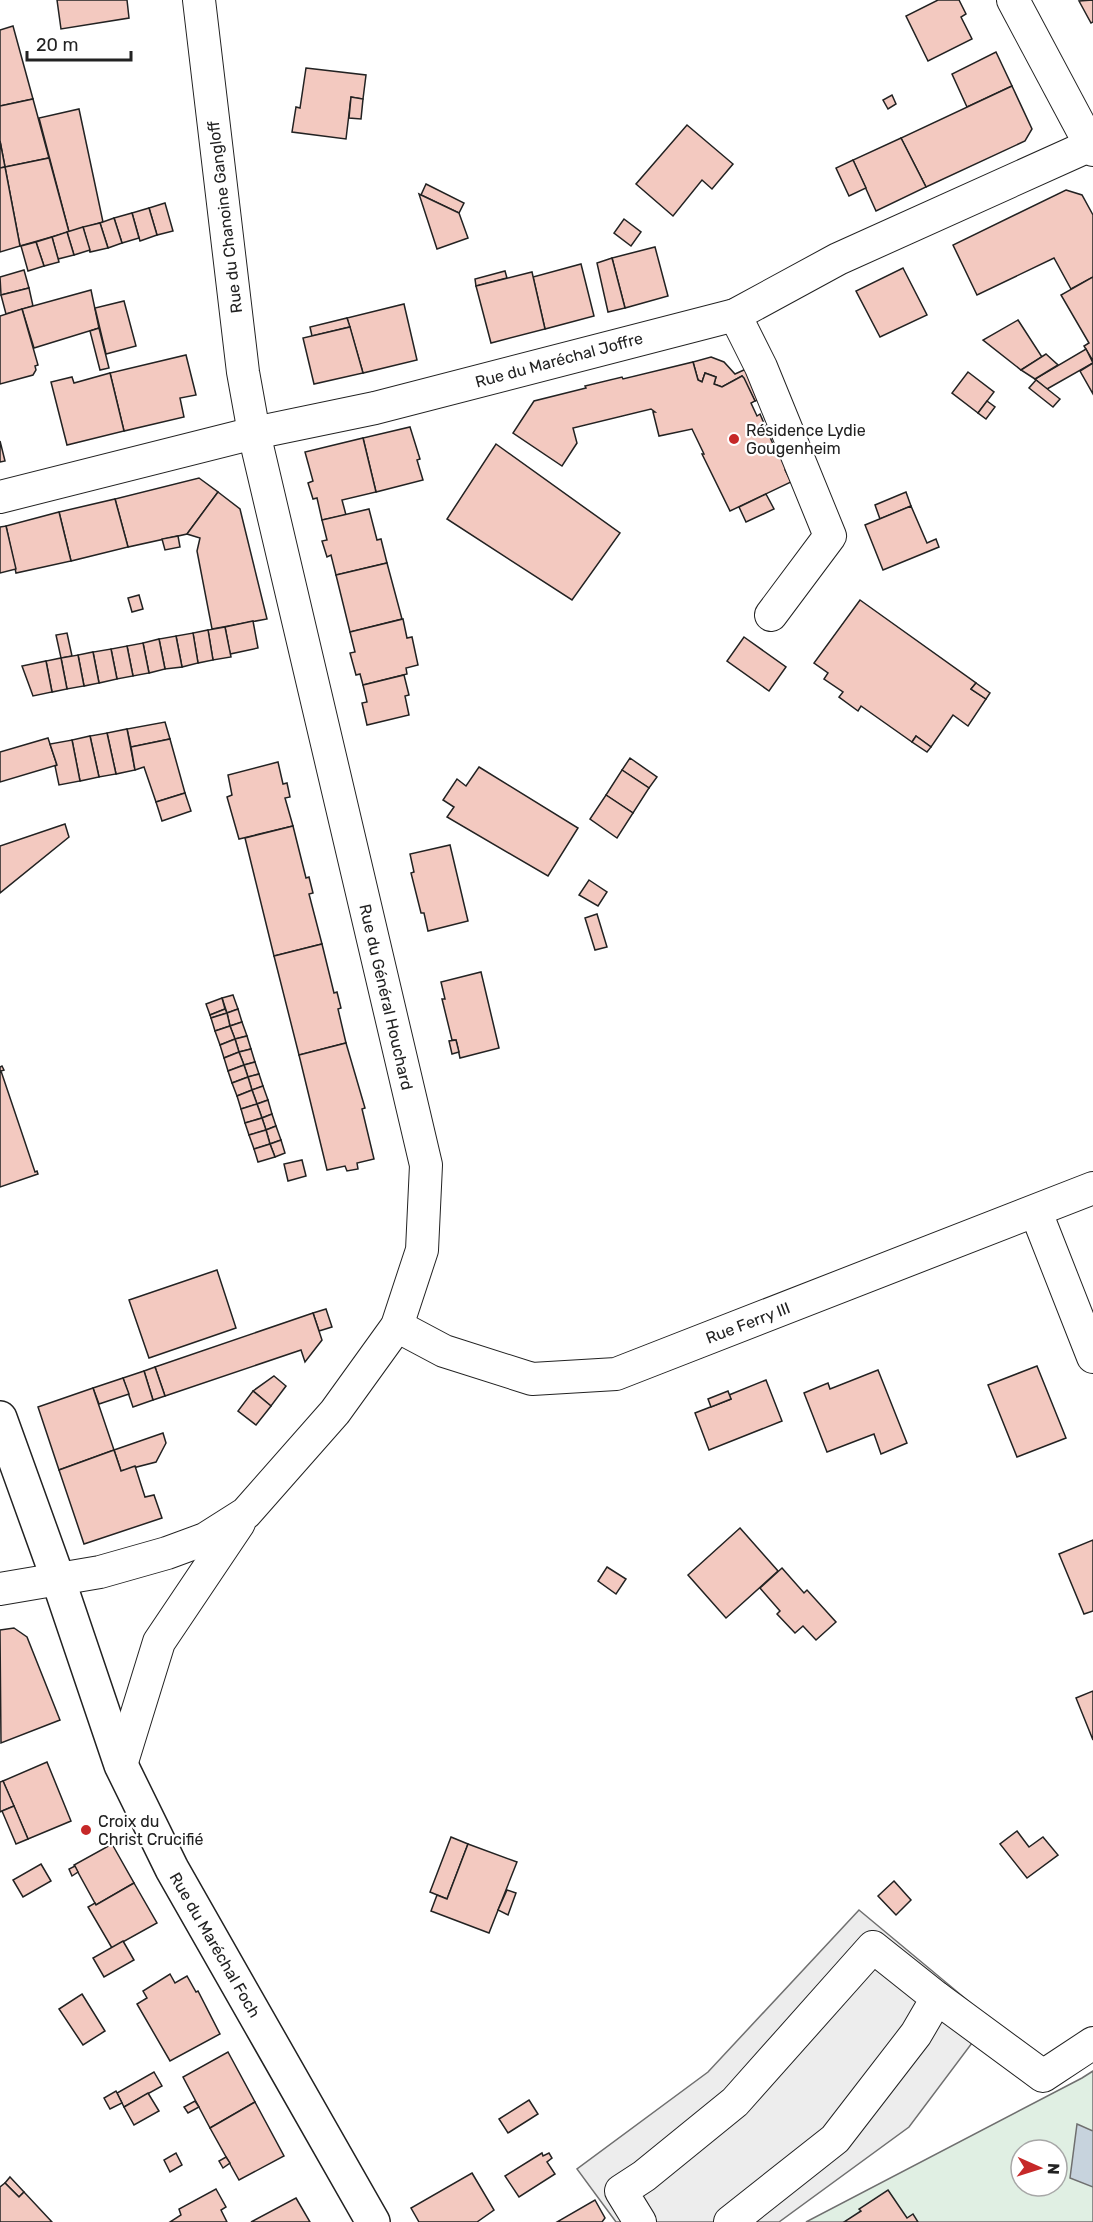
<svg xmlns="http://www.w3.org/2000/svg" width="1093" height="2222" font-family="Rubik,sans-serif">
<style>
.green{fill:#e0efe3;stroke:#6f6f6f;stroke-width:1.5;fill-rule:evenodd}
.parking{fill:#ededed;stroke:#6f6f6f;stroke-width:1.5}
.water{fill:#c7d3dd;stroke:#6f6f6f;stroke-width:1.5}
.building{fill:#f3c9c0;stroke:#222;stroke-width:1.5}
.lines{fill:none;stroke-linecap:round;stroke-linejoin:round}
.street-casing{stroke:#222;stroke-width:34}
.primary-casing{stroke:#222;stroke-width:36}
.street{stroke:#fff;stroke-width:32}
.primary{stroke:#fff;stroke-width:33}
.poi-dot{fill:#c62828;stroke:#fff;stroke-width:2}
.labels{text-anchor:middle;dominant-baseline:central;stroke-width:4.5;stroke-linejoin:round;paint-order:stroke}
.street-label{font-size:16px;fill:#222;stroke:#fff}
.poi-label{font-size:16px;fill:#222;stroke:#fff;text-anchor:start}
</style>
<rect width="100%" height="100%" fill="#fff"/>
<!-- green -->
<path class="green" d="M 1093,2071 L 1093,2222 L 806,2222 L 1082,2078 ZM 1021,2150 L 1057,2150 L 1057,2186 L 1021,2186 Z"/>
<!-- parking -->
<polygon class="parking" points="859,1910 990,2019 909,2127 779,2222 616,2222 577,2169 708,2072"/>
<!-- water -->
<polygon class="water" points="1077,2124 1093,2131 1093,2187 1070,2178"/>
<!-- building -->
<g class="building">
<polygon points="57,0 127,0 129,18 61,29"/>
<polygon points="938,0 959,0 966,14 961,17 972,39 928,61 906,16"/>
<polygon points="1093,0 1093,22 1091,23 1079,1"/>
<polygon points="13,26 33,99 0,106 0,30"/>
<polygon points="996,52 1012,86 967,107 952,74"/>
<polygon points="306,68 366,75 363,99 351,97 346,139 292,132 296,107 300,108"/>
<polygon points="1012,86 1032,129 1025,141 926,187 901,138"/>
<polygon points="892,95 896,104 888,109 883,100"/>
<polygon points="351,97 363,99 361,119 349,118"/>
<polygon points="33,99 49,158 5,167 0,141 0,106"/>
<polygon points="79,109 103,222 69,232 39,118"/>
<polygon points="687,125 733,164 712,189 702,180 673,216 636,184"/>
<polygon points="901,138 926,187 876,211 853,160"/>
<polygon points="0,141 5,167 0,168"/>
<polygon points="49,158 69,232 20,246 5,167"/>
<polygon points="853,160 866,188 849,196 836,168"/>
<polygon points="5,167 20,246 0,252 0,168"/>
<polygon points="426,184 464,203 459,213 421,195"/>
<polygon points="1066,190 1082,195 1093,215 1093,277 1071,289 1054,258 977,295 953,245"/>
<polygon points="419,194 459,213 468,238 437,249"/>
<polygon points="165,203 173,231 157,235 149,208"/>
<polygon points="149,208 157,235 140,241 132,213"/>
<polygon points="132,213 139,238 122,243 114,218"/>
<polygon points="114,218 122,243 108,248 100,223"/>
<polygon points="624,219 641,232 631,246 614,233"/>
<polygon points="100,223 108,248 90,252 83,227"/>
<polygon points="83,227 90,250 74,255 67,232"/>
<polygon points="67,232 74,255 58,259 52,237"/>
<polygon points="52,237 59,262 44,266 36,242"/>
<polygon points="36,242 44,266 28,271 21,246"/>
<polygon points="655,247 668,296 625,308 612,258"/>
<polygon points="612,258 625,308 608,312 597,263"/>
<polygon points="581,264 594,316 545,329 533,277"/>
<polygon points="903,268 927,315 880,337 856,291"/>
<polygon points="24,270 29,288 1,295 0,277"/>
<polygon points="505,271 507,278 476,286 475,279"/>
<polygon points="532,272 545,329 491,343 476,286"/>
<polygon points="1093,277 1093,361 1084,346 1089,343 1061,295"/>
<polygon points="29,288 33,306 6,314 1,295"/>
<polygon points="91,290 99,328 34,348 22,309"/>
<polygon points="124,301 136,346 106,354 95,308"/>
<polygon points="404,304 417,360 363,373 347,318"/>
<polygon points="22,309 38,365 35,366 36,370 33,375 0,384 0,316"/>
<polygon points="347,318 350,327 312,336 310,327"/>
<polygon points="1018,320 1042,357 1021,370 983,340"/>
<polygon points="350,327 363,373 314,384 303,338"/>
<polygon points="99,328 109,368 100,370 90,331"/>
<polygon points="1086,349 1093,363 1047,389 1035,379"/>
<polygon points="1046,354 1058,365 1035,379 1021,370"/>
<polygon points="186,355 196,395 180,398 184,417 124,431 110,373"/>
<polygon points="711,357 724,362 735,374 746,369 760,399 755,401 742,376 722,387 714,384 716,377 705,373 702,382 698,380 693,362"/>
<polygon points="693,362 698,380 702,382 705,373 716,377 714,384 722,387 742,376 744,378 755,401 751,403 757,416 760,414 779,458 783,456 788,469 785,470 791,482 730,511 702,454 704,454 692,429 659,436 653,412 655,412 651,409 573,428 577,443 562,466 513,433 534,401 586,388 585,386 622,377 623,379"/>
<polygon points="1093,363 1093,394 1080,371"/>
<polygon points="968,372 994,392 978,413 952,393"/>
<polygon points="110,373 124,431 67,445 51,382 72,377 74,383"/>
<polygon points="1036,380 1060,399 1053,407 1029,388"/>
<polygon points="987,401 995,407 986,419 978,413"/>
<polygon points="410,427 420,459 417,460 423,480 376,492 363,438"/>
<polygon points="363,438 376,492 342,500 346,515 322,520 317,498 313,499 308,483 313,481 305,452"/>
<polygon points="0,441 5,461 0,462"/>
<polygon points="496,444 620,533 572,600 447,519"/>
<polygon points="199,478 218,492 187,534 128,547 115,499"/>
<polygon points="218,492 240,509 267,619 212,629 197,551 200,538 187,534"/>
<polygon points="906,492 911,506 880,519 875,505"/>
<polygon points="766,494 774,509 746,522 739,507"/>
<polygon points="115,499 128,547 71,561 59,512"/>
<polygon points="911,506 927,543 936,539 939,547 883,570 865,525"/>
<polygon points="369,509 377,540 381,539 387,563 336,575 331,555 327,557 322,541 327,540 322,520"/>
<polygon points="59,512 71,561 16,573 6,526"/>
<polygon points="6,526 16,569 0,573 0,527"/>
<polygon points="178,536 180,547 165,550 162,539"/>
<polygon points="387,563 402,619 350,632 336,575"/>
<polygon points="139,595 143,609 132,612 128,598"/>
<polygon points="860,600 976,683 971,689 986,699 968,726 953,715 931,747 916,736 912,742 861,706 858,711 839,697 843,692 824,679 828,673 814,663"/>
<polygon points="403,619 407,638 412,637 418,665 406,668 407,674 363,685 360,674 356,675 350,653 355,652 350,632"/>
<polygon points="253,621 258,648 230,654 225,627"/>
<polygon points="225,627 231,657 213,660 208,630"/>
<polygon points="208,630 213,660 198,663 193,633"/>
<polygon points="67,633 72,656 61,658 56,635"/>
<polygon points="193,633 198,663 182,667 176,636"/>
<polygon points="176,636 182,667 165,669 159,639"/>
<polygon points="744,637 786,667 769,691 727,661"/>
<polygon points="159,639 165,669 149,673 143,643"/>
<polygon points="143,643 149,673 133,676 127,646"/>
<polygon points="127,646 133,676 117,679 111,649"/>
<polygon points="111,649 117,679 99,683 93,652"/>
<polygon points="93,652 99,683 84,686 78,655"/>
<polygon points="78,655 84,686 67,689 61,658"/>
<polygon points="61,658 67,689 52,692 46,661"/>
<polygon points="46,661 52,692 33,696 22,666"/>
<polygon points="404,675 409,695 405,696 409,715 367,725 362,703 367,702 363,685"/>
<polygon points="976,683 990,693 986,699 971,689"/>
<polygon points="165,722 170,739 131,747 127,729"/>
<polygon points="127,729 135,770 116,774 107,733"/>
<polygon points="107,733 116,774 99,777 90,736"/>
<polygon points="90,736 99,777 80,781 72,740"/>
<polygon points="916,736 931,747 927,752 912,742"/>
<polygon points="48,738 57,765 0,782 0,752"/>
<polygon points="170,739 185,793 156,802 144,767 135,770 131,747"/>
<polygon points="72,740 80,781 59,785 55,766 57,765 50,744"/>
<polygon points="630,758 657,777 649,788 622,770"/>
<polygon points="278,762 283,784 287,783 290,797 285,798 293,826 239,839 227,797 232,795 228,775"/>
<polygon points="479,767 578,828 548,876 447,817 454,807 443,800 457,779 466,786"/>
<polygon points="622,770 649,788 633,813 606,795"/>
<polygon points="185,793 191,811 162,821 156,802"/>
<polygon points="606,795 633,813 617,838 590,819"/>
<polygon points="65,824 69,837 0,893 0,846"/>
<polygon points="293,826 306,878 309,877 313,893 309,894 322,944 274,956 245,838"/>
<polygon points="450,845 468,921 428,931 424,913 421,913 411,873 414,872 410,854"/>
<polygon points="589,880 607,892 598,906 579,895"/>
<polygon points="597,914 607,947 595,950 585,918"/>
<polygon points="322,944 334,993 337,992 341,1008 338,1009 346,1043 299,1055 274,956"/>
<polygon points="481,972 499,1048 460,1058 456,1040 452,1040 442,999 445,999 441,982"/>
<polygon points="233,995 238,1009 227,1013 222,998"/>
<polygon points="222,998 225,1009 210,1015 206,1004"/>
<polygon points="225,1009 227,1013 211,1018 210,1015"/>
<polygon points="238,1009 242,1022 230,1026 227,1013"/>
<polygon points="227,1013 230,1026 215,1031 211,1018"/>
<polygon points="242,1022 247,1036 235,1039 230,1026"/>
<polygon points="230,1026 235,1039 220,1045 215,1031"/>
<polygon points="247,1036 251,1049 239,1052 235,1039"/>
<polygon points="235,1039 239,1052 224,1058 220,1045"/>
<polygon points="456,1040 459,1052 452,1054 449,1041"/>
<polygon points="346,1043 365,1108 362,1109 374,1159 357,1163 358,1169 347,1171 345,1166 327,1170 299,1055"/>
<polygon points="251,1049 255,1062 244,1065 239,1052"/>
<polygon points="239,1052 244,1065 228,1071 224,1058"/>
<polygon points="255,1062 259,1074 248,1077 244,1065"/>
<polygon points="244,1065 248,1077 232,1083 228,1071"/>
<polygon points="2,1066 4,1070 1,1071 35,1172 37,1171 38,1174 0,1187 0,1067"/>
<polygon points="259,1074 263,1086 252,1090 248,1077"/>
<polygon points="248,1077 252,1090 237,1096 232,1083"/>
<polygon points="263,1086 268,1100 257,1104 252,1090"/>
<polygon points="252,1090 257,1104 241,1109 237,1096"/>
<polygon points="268,1100 272,1114 262,1118 257,1104"/>
<polygon points="257,1104 262,1118 245,1123 241,1109"/>
<polygon points="272,1114 276,1126 266,1130 262,1118"/>
<polygon points="262,1118 266,1130 249,1135 245,1123"/>
<polygon points="276,1126 281,1140 270,1144 266,1130"/>
<polygon points="266,1130 270,1144 254,1149 249,1135"/>
<polygon points="281,1140 285,1153 275,1157 270,1144"/>
<polygon points="270,1144 275,1157 258,1162 254,1149"/>
<polygon points="302,1160 306,1176 288,1181 284,1164"/>
<polygon points="217,1270 236,1328 149,1358 129,1300"/>
<polygon points="326,1309 332,1327 319,1331 313,1313"/>
<polygon points="313,1313 322,1340 305,1362 301,1350 165,1396 155,1367"/>
<polygon points="1037,1366 1066,1438 1017,1457 988,1385"/>
<polygon points="155,1367 165,1396 153,1400 144,1371"/>
<polygon points="878,1370 907,1443 881,1454 874,1434 827,1452 804,1393 828,1383 830,1389"/>
<polygon points="144,1371 153,1400 133,1407 123,1378"/>
<polygon points="274,1376 286,1386 271,1406 253,1391"/>
<polygon points="123,1378 129,1394 99,1404 93,1388"/>
<polygon points="766,1380 782,1421 709,1450 695,1413 731,1399 729,1395"/>
<polygon points="93,1388 114,1450 59,1470 38,1407"/>
<polygon points="253,1391 271,1406 256,1425 238,1411"/>
<polygon points="728,1391 731,1399 711,1407 708,1399"/>
<polygon points="163,1433 166,1443 156,1462 121,1471 114,1450"/>
<polygon points="114,1450 121,1471 135,1466 145,1497 154,1495 162,1518 84,1544 59,1470"/>
<polygon points="740,1528 778,1571 726,1618 688,1575"/>
<polygon points="1093,1540 1093,1611 1084,1614 1059,1554"/>
<polygon points="607,1567 626,1579 616,1594 598,1581"/>
<polygon points="782,1568 804,1593 807,1590 836,1622 816,1640 803,1626 795,1633 777,1614 780,1611 760,1588"/>
<polygon points="14,1628 27,1637 60,1720 1,1743 0,1630"/>
<polygon points="1093,1691 1093,1740 1076,1698"/>
<polygon points="47,1762 71,1821 28,1839 3,1781"/>
<polygon points="3,1781 14,1806 0,1812 0,1782"/>
<polygon points="14,1806 28,1839 16,1844 2,1811"/>
<polygon points="1017,1831 1029,1847 1043,1837 1058,1855 1027,1878 1000,1844"/>
<polygon points="451,1837 468,1844 447,1899 430,1892"/>
<polygon points="112,1844 134,1883 96,1905 74,1865"/>
<polygon points="468,1844 517,1862 489,1933 431,1911 437,1895 447,1899"/>
<polygon points="41,1864 51,1881 23,1897 13,1880"/>
<polygon points="75,1866 78,1872 72,1876 69,1869"/>
<polygon points="894,1881 911,1900 896,1915 878,1896"/>
<polygon points="134,1883 157,1923 112,1948 88,1907 95,1903 96,1905"/>
<polygon points="507,1890 516,1893 508,1915 498,1910"/>
<polygon points="123,1941 134,1960 104,1977 93,1958"/>
<polygon points="170,1974 175,1983 187,1976 196,1992 198,1991 220,2034 170,2061 137,2004 147,1998 143,1991"/>
<polygon points="82,1994 105,2031 83,2045 59,2009"/>
<polygon points="228,2052 255,2102 210,2128 183,2077"/>
<polygon points="154,2072 162,2086 124,2107 117,2093"/>
<polygon points="116,2091 122,2103 110,2109 104,2098"/>
<polygon points="148,2093 159,2111 134,2125 124,2107"/>
<polygon points="529,2100 538,2114 508,2133 499,2119"/>
<polygon points="195,2101 199,2107 188,2113 184,2107"/>
<polygon points="255,2102 284,2156 239,2180 210,2128"/>
<polygon points="176,2153 182,2165 170,2172 164,2160"/>
<polygon points="542,2153 543,2156 549,2153 552,2158 547,2162 555,2174 519,2197 505,2176"/>
<polygon points="226,2157 230,2163 223,2168 219,2161"/>
<polygon points="472,2173 494,2210 477,2222 419,2222 411,2208"/>
<polygon points="10,2177 24,2192 19,2197 5,2183"/>
<polygon points="5,2183 19,2197 24,2192 52,2222 0,2222 0,2187"/>
<polygon points="216,2189 226,2207 221,2210 227,2222 170,2222 181,2215 179,2209"/>
<polygon points="888,2190 907,2218 913,2214 918,2222 844,2222 861,2211 859,2209"/>
<polygon points="296,2198 310,2222 251,2222"/>
<polygon points="595,2200 605,2218 602,2222 557,2222"/>
</g>
<g class="lines">
<!-- street casing -->
<g class="street-casing">
<g id="street">
<polyline points="1013,0 1093,150"/>
<polyline points="735,315 761,367 830,536 771,615"/>
<polyline points="0,497 254,433 375,408 735,315 838,259 1093,144"/>
<polyline points="1036,1212 1093,1357"/>
<polyline points="397,1326 444,1351 532,1379 616,1374 1093,1188"/>
<polyline points="0,1589 100,1572 167,1553 205,1539 246,1513 335,1412 397,1326 422,1250 426,1165 254,433 243,372 199,0"/>
<polyline points="121,1765 159,1642 239,1523"/>
<polyline points="937,1998 1043,2076 1093,2043"/>
<polyline points="640,2222 621,2191 644,2176 735,2102 873,1947 937,1998 916,2034 835,2139 730,2222"/>
</g>
</g>
<!-- primary casing -->
<g class="primary-casing">
<polyline id="primary" points="0,1418 58,1579 121,1765 172,1869 373,2222"/>
</g>
<!-- street -->
<use href="#street" class="street"/>
<!-- primary -->
<use href="#primary" class="primary"/>
</g>
<!-- markers -->
<g class="poi-dot">
<circle cx="734" cy="439" r="6"/>
<circle cx="86" cy="1830" r="6"/>
</g>
<g class="labels">
<!-- street labels -->
<g class="street-label">
<text transform="translate(225 217) rotate(-97)">Rue du Chanoine Gangloff</text>
<text transform="translate(559 360) rotate(-15)">Rue du Maréchal Joffre</text>
<text transform="translate(386 997) rotate(77)">Rue du Général Houchard</text>
<text transform="translate(748 1323) rotate(-21)">Rue Ferry III</text>
<text transform="translate(215 1945) rotate(60)">Rue du Maréchal Foch</text>
</g>
<!-- poi labels -->
<g class="poi-label">
<text x="746" y="430">Résidence Lydie<tspan x="746" dy="18">Gougenheim</tspan></text>
<text x="98" y="1821">Croix du<tspan x="98" dy="18">Christ Crucifié</tspan></text>
</g>
</g>
<!-- north arrow -->
<g transform="translate(1039 2168) rotate(93)"><circle r="28" fill="#ffffff" stroke="#a7a7a7" stroke-width="1.5"/>
<path d="M0-4.5L10 22L0 15L-10 22Z" fill="#c62828"/>
<text y="-9" font-size="16" font-weight="bold" text-anchor="middle" fill="#222222">N</text>
</g>
<!-- scale -->
<path d="M27 51v9h104v-9" fill="none" stroke="#222222" stroke-width="3"/>
<text x="36" y="51" font-size="18" fill="#222222" stroke="#ffffff" stroke-width="4.5" paint-order="stroke">20 m</text>
</svg>
